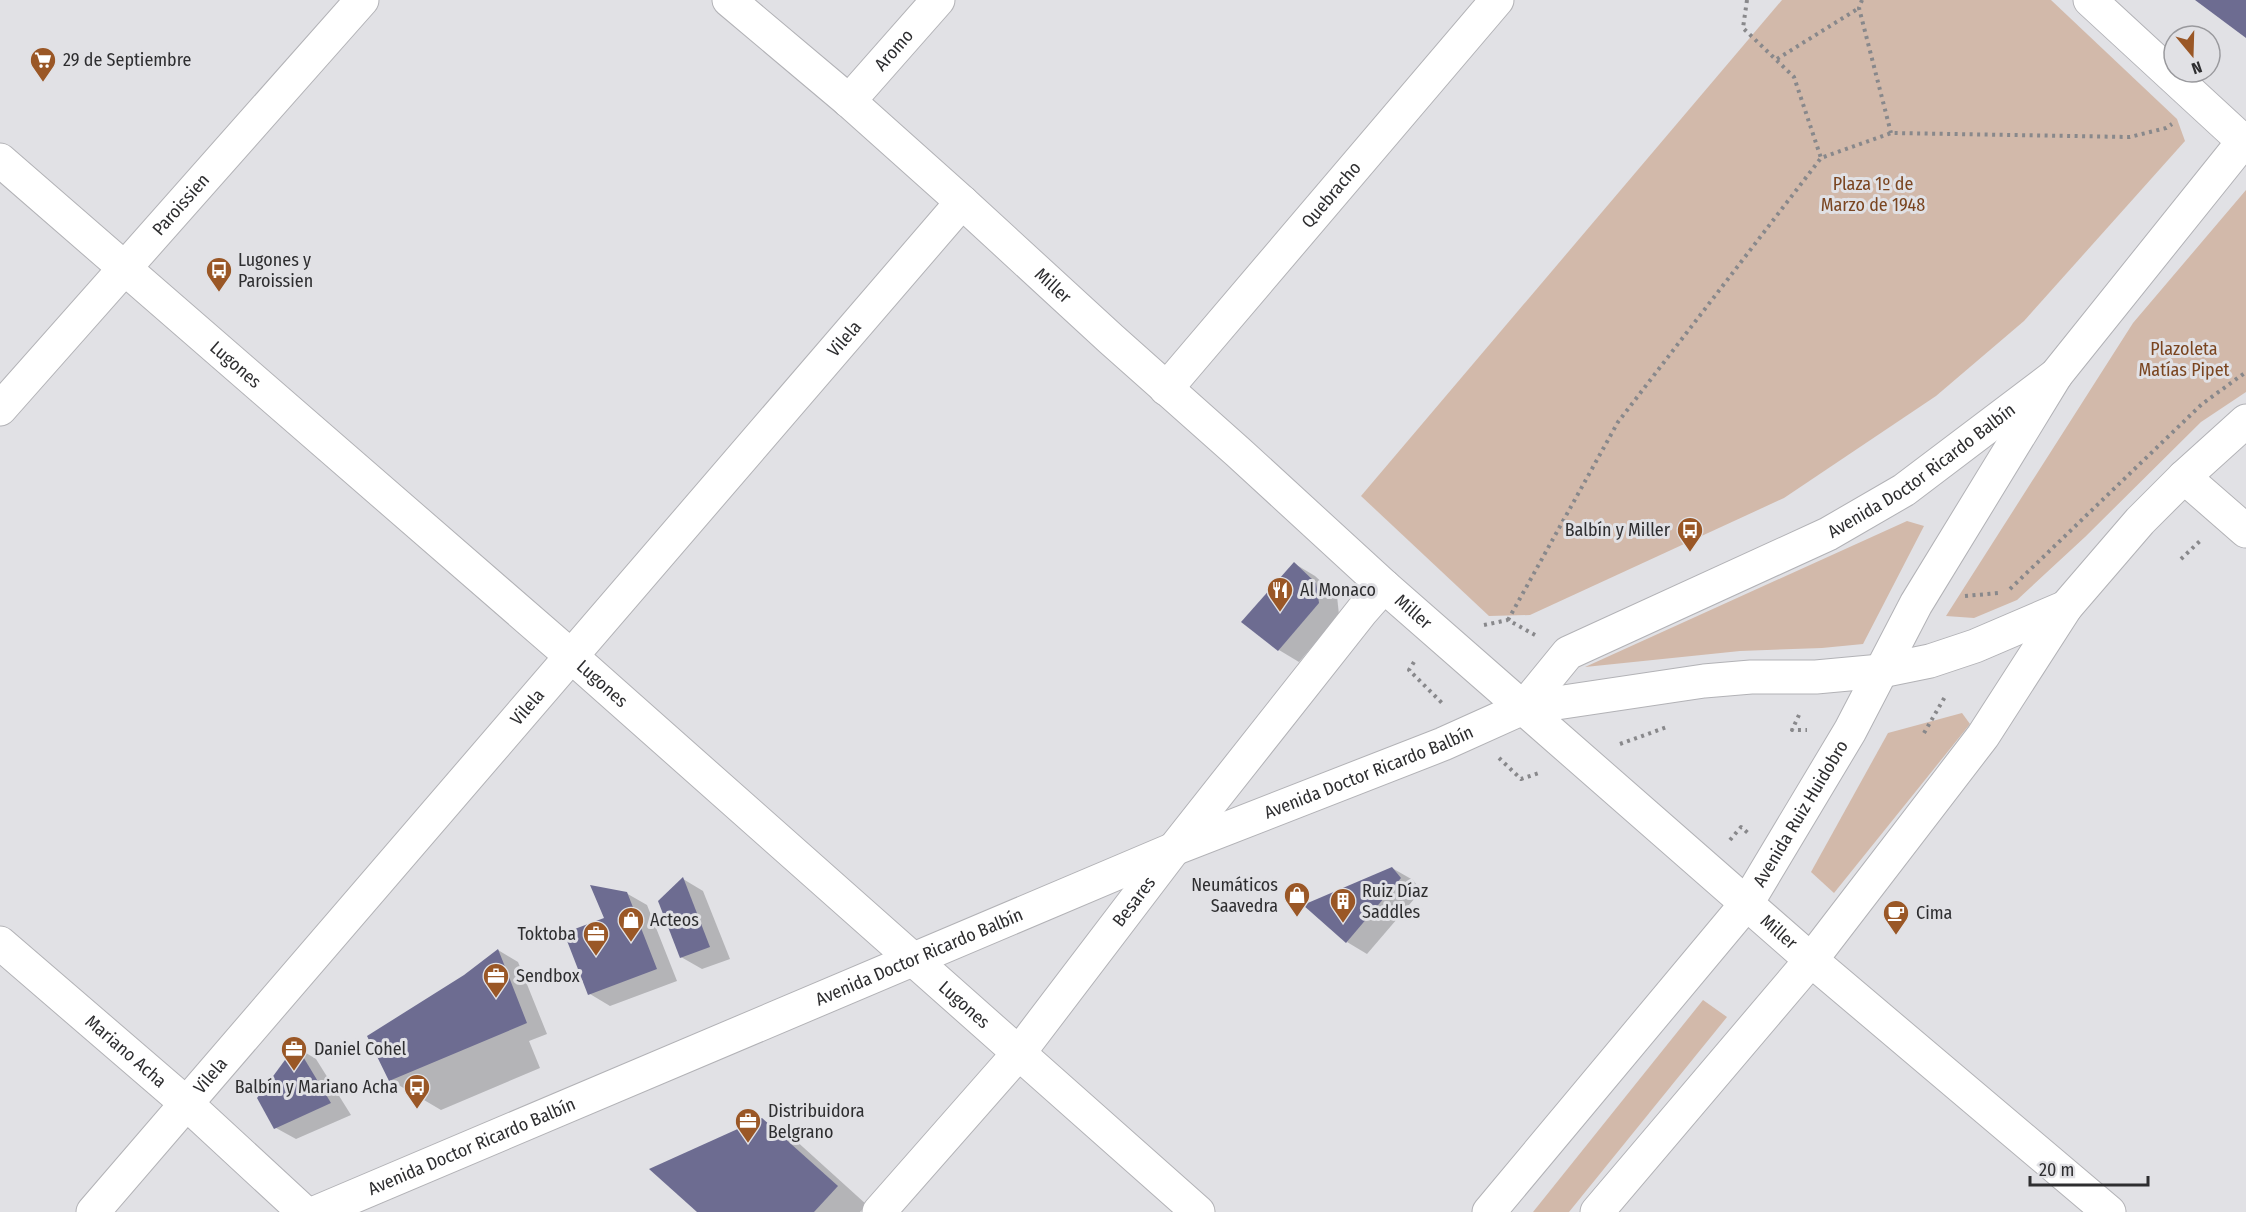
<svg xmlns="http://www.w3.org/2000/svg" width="2246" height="1212" font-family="'Fira Sans Condensed',sans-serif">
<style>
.green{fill:#d2b9aa}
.shadow{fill:#0003}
.building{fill:#6d6c91}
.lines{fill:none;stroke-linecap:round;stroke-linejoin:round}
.minor-casing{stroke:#b2b2b6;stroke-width:35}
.secondary-casing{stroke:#b2b2b6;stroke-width:35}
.path{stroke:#88888b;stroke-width:4;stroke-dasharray:3 4.5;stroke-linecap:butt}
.minor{stroke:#fff;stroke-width:33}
.secondary{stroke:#fff;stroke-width:33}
.labels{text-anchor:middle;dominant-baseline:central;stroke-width:6;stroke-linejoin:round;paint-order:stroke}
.street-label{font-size:18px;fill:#2e2e30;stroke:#e1e1e5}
.poi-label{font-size:18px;fill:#2e2e30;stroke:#e1e1e5;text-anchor:start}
.park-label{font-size:18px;fill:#7a4520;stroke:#e1e1e5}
</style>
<rect width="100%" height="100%" fill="#e1e1e5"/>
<!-- green -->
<g class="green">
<polygon points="1782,0 2051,0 2177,119 2185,141 2024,321 1936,396 1784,498 1530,615 1489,616 1361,496"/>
<polygon points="2246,190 2246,392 2201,422 2085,537 2017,600 1974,618 1946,616 2133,323"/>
<polygon points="1907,521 1924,526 1863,644 1822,648 1740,651 1585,667"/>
<polygon points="1962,713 1970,724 1834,893 1811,872 1888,733"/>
<polygon points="1703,1000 1727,1017 1569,1212 1533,1212"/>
</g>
<!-- shadow -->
<g class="shadow">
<polygon points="1295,564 1315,576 1337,596 1339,615 1299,662 1279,650"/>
<polygon points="1392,868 1413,880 1421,891 1367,954 1347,942"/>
<polygon points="683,879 703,891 730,959 702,969 681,957"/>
<polygon points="626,893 647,905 677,981 610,1006 590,994 566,934 606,919"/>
<polygon points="498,950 518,962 547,1034 529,1041 540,1068 441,1110 390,1080 465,976"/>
<polygon points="296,1047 316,1059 351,1115 296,1139 276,1128"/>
<polygon points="762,1120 793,1138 867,1205 860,1212 699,1212"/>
</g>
<!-- building -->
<g class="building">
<polygon points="2195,0 2246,0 2246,38"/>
<polygon points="1294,562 1316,583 1319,603 1278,651 1241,622"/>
<polygon points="1392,867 1401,878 1346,943 1303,905"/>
<polygon points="683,877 710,947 680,958 658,901"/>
<polygon points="590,885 627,892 657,969 588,995 564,933 604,918"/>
<polygon points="498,949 527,1023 389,1081 367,1036 464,975"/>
<polygon points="296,1045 331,1103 274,1129 257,1098"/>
<polygon points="762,1118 838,1186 814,1212 697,1212 649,1169"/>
</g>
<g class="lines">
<!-- minor casing -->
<g class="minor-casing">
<g id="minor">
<path id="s1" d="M 729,0 L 849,101 L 962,202 L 1111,339 L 1238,452 L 1384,586 L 1811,960 L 2109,1212"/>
<polyline points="2090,0 2243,141"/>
<path id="s2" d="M 849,101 L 938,0"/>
<path id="s3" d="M 0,160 L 571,656 L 1198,1212"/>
<path id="s4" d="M 1166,389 L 1497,0"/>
<path id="s5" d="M 0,409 L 362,0"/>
<polyline points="2184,477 2246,531"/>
<path id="s6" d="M 0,943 L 187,1104 L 304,1212"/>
<path id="s7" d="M 93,1212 L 962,202"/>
<path id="s8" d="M 879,1212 L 1018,1054 L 1174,849 L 1362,611 L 1384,586"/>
</g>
</g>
<!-- secondary casing -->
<g class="secondary-casing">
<g id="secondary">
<path id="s9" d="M 1523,708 L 1568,653 L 1828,534 L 1904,490 L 2056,375 L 2246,138"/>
<path id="s10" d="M 317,1212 L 1174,849 L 1443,744 L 1523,708 L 1704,681 L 1751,677 L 1816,677 L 1881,671 L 1930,661 L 1975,646 L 2066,607"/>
<path id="s11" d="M 1489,1212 L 1747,903 L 1850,731 L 1916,604 L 2056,375"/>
<polyline points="1597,1212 1811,960 1983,736 2066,607 2140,521 2184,477 2246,421"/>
</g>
</g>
<!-- path -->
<g class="path">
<polyline points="1747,0 1743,28 1794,77 1821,158"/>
<polyline points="1862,0 1859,8 1891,133"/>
<polyline points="1777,59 1859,8"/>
<polyline points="2181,559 2201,540"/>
<polyline points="2010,589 2202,404 2246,372"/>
<polyline points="1965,596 1999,593"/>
<polyline points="1508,620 1618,422 1821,158 1891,133 2130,137 2166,128 2172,124"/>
<polyline points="1484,625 1508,620 1535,635"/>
<polyline points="1414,662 1409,670 1444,705"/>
<polyline points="1799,715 1792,730 1807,730"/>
<polyline points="1924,733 1946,695"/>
<polyline points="1620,744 1667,727"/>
<polyline points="1499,758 1521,779 1539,773"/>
<polyline points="1730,840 1741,827 1748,833"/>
</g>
<!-- minor -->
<use href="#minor" class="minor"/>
<!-- secondary -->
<use href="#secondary" class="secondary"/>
</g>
<!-- icons -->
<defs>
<g id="supermarket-pin" transform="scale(1.35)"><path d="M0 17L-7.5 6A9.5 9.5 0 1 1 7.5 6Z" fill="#9a5726" stroke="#e1e1e5"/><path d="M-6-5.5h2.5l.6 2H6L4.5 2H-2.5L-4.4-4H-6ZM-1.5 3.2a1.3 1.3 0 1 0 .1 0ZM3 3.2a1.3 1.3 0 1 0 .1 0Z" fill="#fff"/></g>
<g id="bus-pin" transform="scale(1.35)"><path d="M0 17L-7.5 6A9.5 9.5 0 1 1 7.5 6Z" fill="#9a5726" stroke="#e1e1e5"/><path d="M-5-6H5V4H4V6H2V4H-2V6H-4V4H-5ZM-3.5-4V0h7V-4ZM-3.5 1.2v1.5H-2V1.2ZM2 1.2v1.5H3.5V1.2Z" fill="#fff"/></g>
<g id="restaurant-pin" transform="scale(1.35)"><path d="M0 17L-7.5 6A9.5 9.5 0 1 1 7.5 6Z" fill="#9a5726" stroke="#e1e1e5"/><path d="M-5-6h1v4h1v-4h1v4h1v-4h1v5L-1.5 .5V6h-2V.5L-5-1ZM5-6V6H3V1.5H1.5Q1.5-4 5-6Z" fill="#fff"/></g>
<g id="shop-pin" transform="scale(1.35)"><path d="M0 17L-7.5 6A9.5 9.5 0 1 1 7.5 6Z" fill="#9a5726" stroke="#e1e1e5"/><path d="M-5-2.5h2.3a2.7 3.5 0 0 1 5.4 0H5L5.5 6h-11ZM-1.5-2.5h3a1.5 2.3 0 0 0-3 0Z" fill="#fff"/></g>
<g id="building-pin" transform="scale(1.35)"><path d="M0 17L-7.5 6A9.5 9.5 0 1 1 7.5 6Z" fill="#9a5726" stroke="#e1e1e5"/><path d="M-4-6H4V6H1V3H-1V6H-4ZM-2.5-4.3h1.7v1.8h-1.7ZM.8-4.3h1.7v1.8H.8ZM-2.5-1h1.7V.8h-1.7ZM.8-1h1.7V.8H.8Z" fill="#fff"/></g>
<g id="cafe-pin" transform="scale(1.35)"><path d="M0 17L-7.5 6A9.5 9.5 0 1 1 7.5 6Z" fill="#9a5726" stroke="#e1e1e5"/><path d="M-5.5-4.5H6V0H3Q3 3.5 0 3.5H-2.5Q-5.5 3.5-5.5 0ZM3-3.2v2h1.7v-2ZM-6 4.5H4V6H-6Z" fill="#fff"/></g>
<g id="office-pin" transform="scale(1.35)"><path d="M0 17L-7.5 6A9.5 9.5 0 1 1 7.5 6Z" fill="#9a5726" stroke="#e1e1e5"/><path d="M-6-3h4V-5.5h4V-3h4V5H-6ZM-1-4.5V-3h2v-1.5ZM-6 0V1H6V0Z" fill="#fff"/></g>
</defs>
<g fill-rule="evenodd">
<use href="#supermarket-pin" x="43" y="60"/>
<use href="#bus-pin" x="219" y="270"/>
<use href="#bus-pin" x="1690" y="530"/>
<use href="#restaurant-pin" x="1280" y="590"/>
<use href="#shop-pin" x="1297" y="895"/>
<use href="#building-pin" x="1343" y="901"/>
<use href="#cafe-pin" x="1896" y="913"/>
<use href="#shop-pin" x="631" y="920"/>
<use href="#office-pin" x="596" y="934"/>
<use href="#office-pin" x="496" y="976"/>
<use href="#office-pin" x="294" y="1049"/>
<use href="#bus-pin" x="417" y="1087"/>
<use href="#office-pin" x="748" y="1121"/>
</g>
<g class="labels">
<!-- street labels -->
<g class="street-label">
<text stroke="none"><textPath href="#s2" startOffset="68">Aromo</textPath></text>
<text stroke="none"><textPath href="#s4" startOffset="255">Quebracho</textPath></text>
<text stroke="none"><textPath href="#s5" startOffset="273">Paroissien</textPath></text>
<text stroke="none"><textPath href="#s1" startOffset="432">Miller</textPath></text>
<text stroke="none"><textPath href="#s7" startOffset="1152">Vilela</textPath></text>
<text stroke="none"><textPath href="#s3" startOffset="312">Lugones</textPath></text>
<text stroke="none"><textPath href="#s9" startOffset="470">Avenida Doctor Ricardo Balbín</textPath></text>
<text stroke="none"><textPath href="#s1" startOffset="918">Miller</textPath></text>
<text stroke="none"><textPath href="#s3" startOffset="798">Lugones</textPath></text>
<text stroke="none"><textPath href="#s7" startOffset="666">Vilela</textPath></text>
<text stroke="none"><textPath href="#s10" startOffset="1140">Avenida Doctor Ricardo Balbín</textPath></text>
<text stroke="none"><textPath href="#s11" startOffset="507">Avenida Ruiz Huidobro</textPath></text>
<text stroke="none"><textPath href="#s8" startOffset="402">Besares</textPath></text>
<text stroke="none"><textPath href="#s1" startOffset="1404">Miller</textPath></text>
<text stroke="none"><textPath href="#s10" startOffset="654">Avenida Doctor Ricardo Balbín</textPath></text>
<text stroke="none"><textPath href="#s3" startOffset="1282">Lugones</textPath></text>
<text stroke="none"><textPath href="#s6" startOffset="166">Mariano Acha</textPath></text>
<text stroke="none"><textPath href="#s7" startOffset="180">Vilela</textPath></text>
<text stroke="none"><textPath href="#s10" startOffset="168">Avenida Doctor Ricardo Balbín</textPath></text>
</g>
<!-- poi labels -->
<g class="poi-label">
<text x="63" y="60">29 de Septiembre</text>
<text x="238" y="260">Lugones y<tspan x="238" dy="21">Paroissien</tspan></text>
<text x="1670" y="530" text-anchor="end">Balbín y Miller</text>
<text x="1300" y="590">Al Monaco</text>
<text x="1278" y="885" text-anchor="end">Neumáticos<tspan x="1278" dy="21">Saavedra</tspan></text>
<text x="1362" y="891">Ruiz Díaz<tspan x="1362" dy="21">Saddles</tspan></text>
<text x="1916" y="913">Cima</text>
<text x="650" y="920">Acteos</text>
<text x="576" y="934" text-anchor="end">Toktoba</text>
<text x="516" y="976">Sendbox</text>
<text x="314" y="1049">Daniel Cohel</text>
<text x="398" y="1087" text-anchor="end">Balbín y Mariano Acha</text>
<text x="768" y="1111">Distribuidora<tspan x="768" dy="21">Belgrano</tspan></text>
</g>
<!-- park labels -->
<g class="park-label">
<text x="1873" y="184">Plaza 1º de<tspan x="1873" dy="21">Marzo de 1948</tspan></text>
<text x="2184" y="349">Plazoleta<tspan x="2184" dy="21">Matías Pipet</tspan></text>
</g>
</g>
<!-- north arrow -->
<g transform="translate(2192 54) rotate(161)"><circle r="28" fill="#e1e1e5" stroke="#99999d" stroke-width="1.5"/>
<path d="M0-4.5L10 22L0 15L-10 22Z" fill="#9a5726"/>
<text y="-9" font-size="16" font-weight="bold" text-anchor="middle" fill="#2e2e30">N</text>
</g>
<!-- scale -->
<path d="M2030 1176v9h118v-9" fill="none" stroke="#2e2e30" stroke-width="3"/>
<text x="2039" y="1176" font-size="18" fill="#2e2e30" stroke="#e1e1e5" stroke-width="4.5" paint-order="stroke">20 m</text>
</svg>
